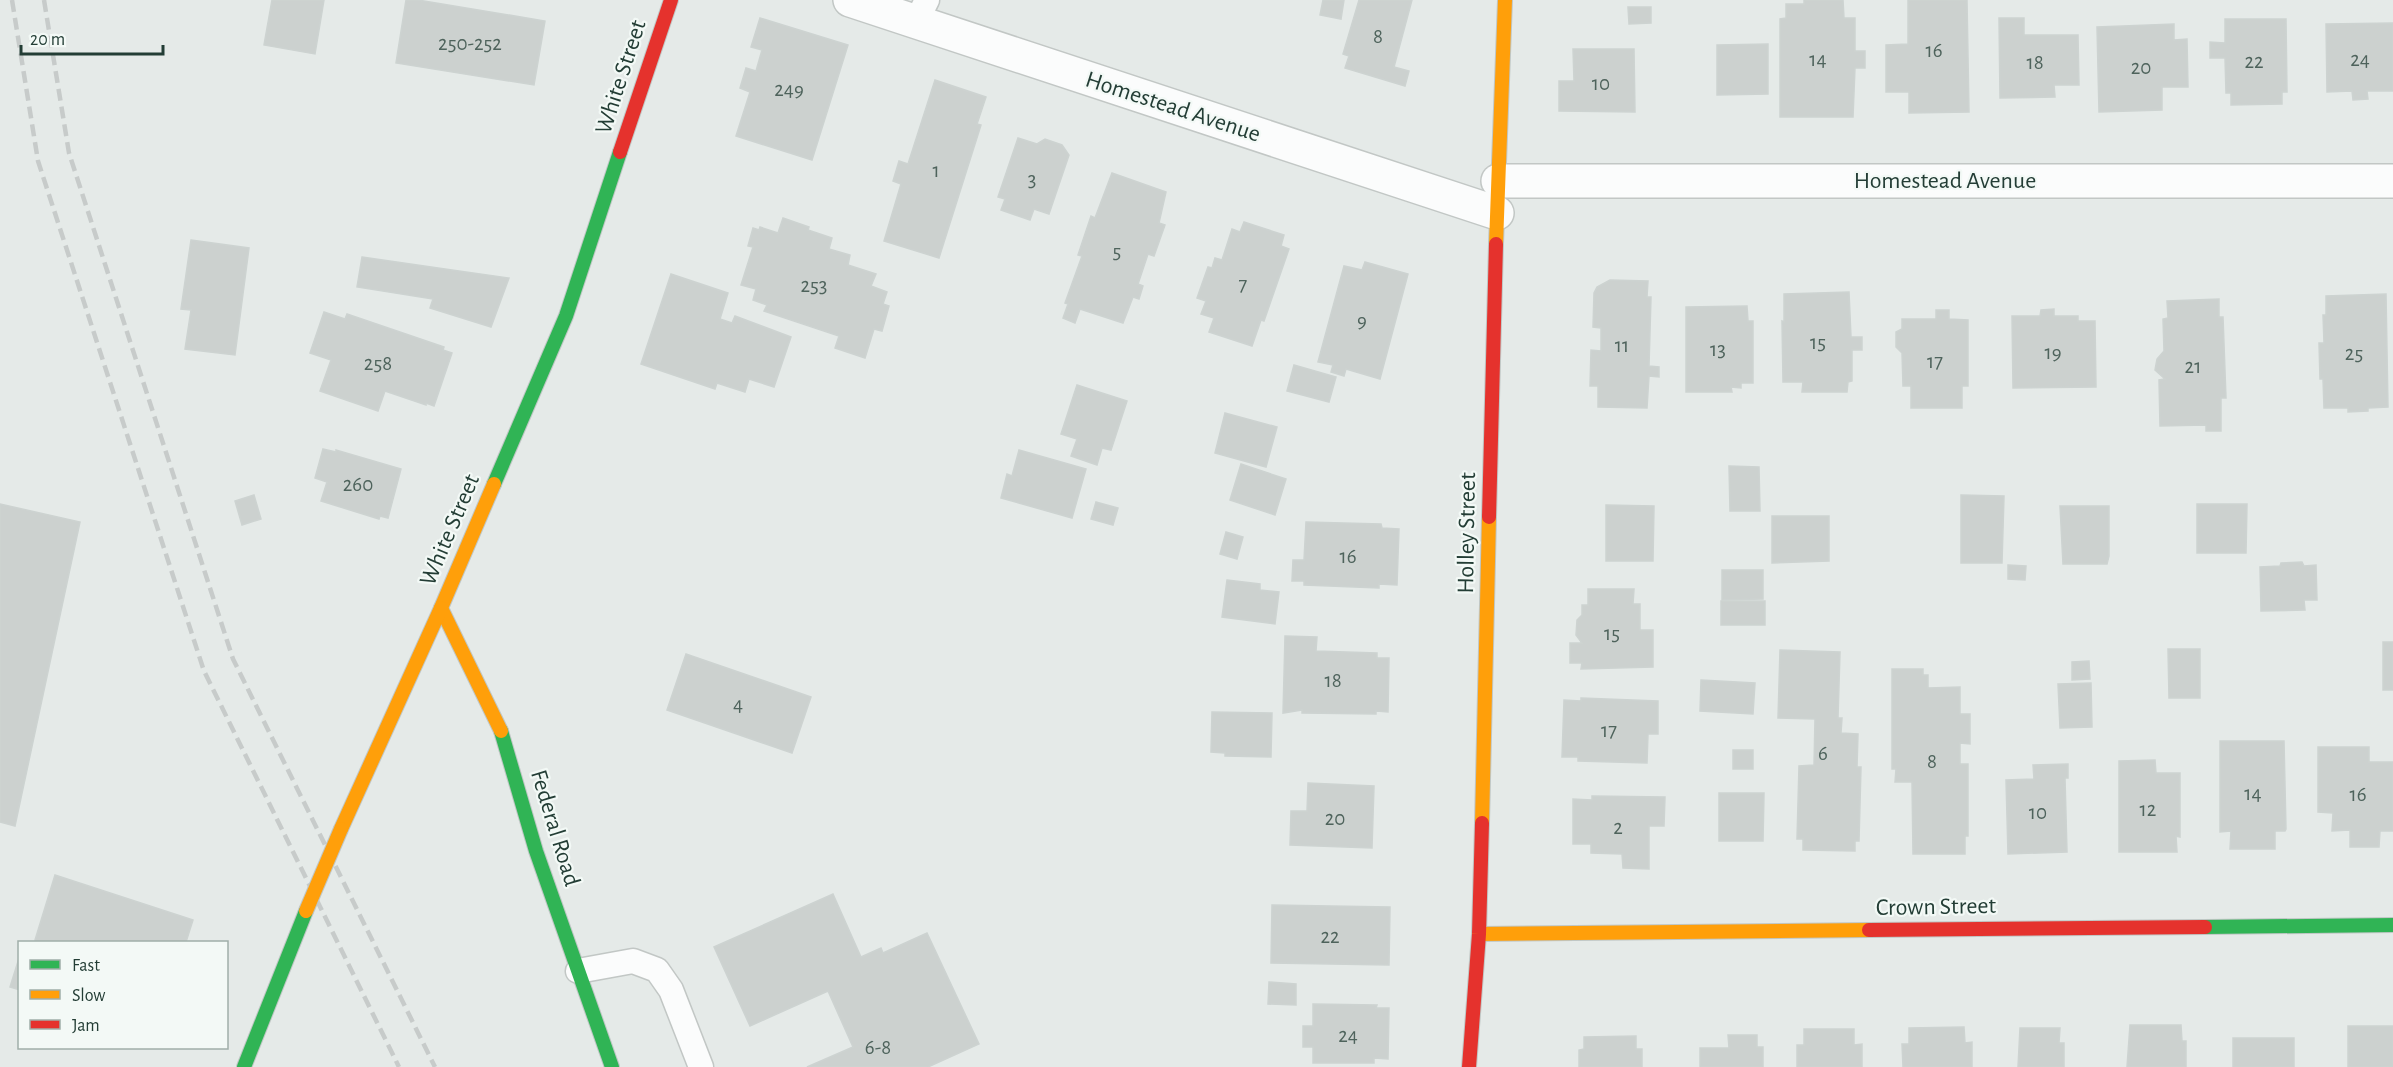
<svg xmlns="http://www.w3.org/2000/svg" width="2393" height="1067" font-family="'Alegreya Sans',sans-serif">
<style>
.building{fill:#ccd1cf;stroke:#cdd3d1;stroke-width:1.5}
.lines{fill:none;stroke-linecap:round;stroke-linejoin:round}
.lane-casing{stroke:#c2c7c5;stroke-width:27}
.street-casing{stroke:#c2c7c5;stroke-width:36}
.fast-casing{stroke:#c0c7c5;stroke-width:16}
.slow-casing{stroke:#c0c7c5;stroke-width:16}
.jam-casing{stroke:#c0c7c5;stroke-width:16}
.lane{stroke:#fbfcfc;stroke-width:24}
.street{stroke:#fbfcfc;stroke-width:33}
.fast{stroke:#30b455;stroke-width:14}
.slow{stroke:#ff9f0a;stroke-width:14}
.jam{stroke:#e5322d;stroke-width:14}
.rail{stroke:#c7cbca;stroke-width:4.5;stroke-dasharray:12 6;stroke-linecap:butt}
.slow-bridge-casing{stroke:#c0c7c5;stroke-width:16;stroke-linecap:butt}
.slow-bridge{stroke:#ff9f0a;stroke-width:14}
.labels{text-anchor:middle;dominant-baseline:central;stroke-width:4.5;stroke-linejoin:round;paint-order:stroke}
.number-label{font-size:21px;fill:#4e635c}
.street-label{font-size:24px;fill:#233d35;stroke:#f3f9f6}
</style>
<rect width="100%" height="100%" fill="#e5eae8"/>
<!-- building -->
<g class="building">
<polygon points="272,0 324,0 315,54 264,45"/>
<polygon points="406,0 418,0 545,21 534,85 396,63"/>
<polygon points="1323,0 1344,0 1341,19 1320,15"/>
<polygon points="1359,0 1412,0 1394,67 1409,71 1405,86 1345,68 1349,56 1343,54"/>
<polygon points="1804,0 1843,0 1844,18 1855,18 1855,51 1865,51 1865,68 1855,68 1853,117 1780,117 1780,19 1786,18 1786,4 1804,4"/>
<polygon points="1908,0 1967,0 1969,112 1909,113 1909,92 1886,92 1886,45 1908,44"/>
<polygon points="1628,7 1651,7 1651,23 1629,24"/>
<polygon points="760,18 848,45 812,160 736,136 750,92 740,88 746,68 756,71 762,50 751,47"/>
<polygon points="1999,18 2024,18 2024,35 2078,35 2079,85 2054,85 2055,97 2000,98"/>
<polygon points="2225,19 2286,19 2287,92 2282,92 2282,104 2231,105 2231,93 2226,93 2225,58 2210,58 2210,42 2225,43"/>
<polygon points="2393,23 2393,91 2367,91 2368,99 2353,100 2352,91 2327,92 2326,24"/>
<polygon points="2174,24 2174,40 2187,39 2188,87 2162,87 2162,110 2099,112 2097,27"/>
<polygon points="1768,44 1768,94 1717,95 1717,45"/>
<polygon points="1573,49 1634,49 1635,112 1559,111 1559,81 1574,81"/>
<polygon points="935,80 986,97 977,124 981,125 939,258 884,241 901,184 893,181 899,161 908,164"/>
<polygon points="1018,138 1037,144 1045,139 1062,145 1069,155 1049,214 1034,209 1030,220 1001,210 1005,199 998,197"/>
<polygon points="1112,173 1166,192 1159,223 1165,225 1154,256 1148,254 1138,284 1143,286 1139,299 1133,297 1123,323 1080,309 1075,323 1063,318 1068,304 1065,303 1082,256 1078,255 1091,216 1095,218"/>
<polygon points="783,218 809,227 808,230 832,238 829,249 850,255 848,265 876,274 871,286 887,292 883,304 889,306 882,331 874,329 865,358 835,348 839,336 764,311 767,305 753,300 756,289 741,285 753,247 748,246 753,228 759,230 760,227 778,233"/>
<polygon points="1244,222 1284,235 1281,246 1289,249 1264,321 1261,320 1252,346 1209,332 1214,318 1201,314 1206,301 1197,298 1208,267 1212,268 1215,258 1222,260 1232,229 1240,232"/>
<polygon points="191,240 249,248 235,355 185,349 191,310 181,309"/>
<polygon points="362,257 452,270 509,278 491,327 430,308 433,299 357,287"/>
<polygon points="1365,262 1408,274 1380,379 1346,369 1344,376 1331,372 1333,365 1318,362 1344,266 1362,270"/>
<polygon points="671,274 728,293 720,319 732,323 735,316 791,337 774,387 749,379 745,392 717,383 715,389 641,364"/>
<polygon points="1610,280 1648,281 1647,297 1651,297 1649,366 1659,367 1659,377 1649,376 1647,408 1598,407 1598,386 1590,386 1591,350 1601,351 1601,328 1593,327 1594,293 1597,287"/>
<polygon points="1849,292 1851,337 1862,337 1862,350 1852,350 1852,381 1848,382 1847,392 1802,392 1803,382 1783,382 1782,321 1784,322 1784,294"/>
<polygon points="2386,294 2388,407 2368,408 2368,411 2348,412 2348,408 2324,408 2323,379 2320,379 2319,343 2324,343 2323,315 2326,315 2326,296"/>
<polygon points="2219,299 2219,317 2223,317 2226,398 2221,398 2221,431 2206,431 2206,425 2160,426 2159,380 2165,379 2155,370 2157,359 2164,351 2163,319 2168,318 2167,301"/>
<polygon points="1747,306 1748,321 1753,321 1753,383 1741,383 1741,388 1731,387 1732,392 1686,392 1686,307"/>
<polygon points="2054,309 2054,316 2078,316 2078,321 2095,321 2096,387 2013,388 2012,316 2040,316 2041,310"/>
<polygon points="1936,310 1949,310 1949,319 1968,320 1968,386 1962,386 1962,408 1911,408 1911,386 1903,386 1902,353 1896,347 1896,332 1902,329 1902,319 1936,319"/>
<polygon points="324,312 345,319 347,314 444,347 443,350 452,353 434,406 426,403 426,405 385,391 378,411 320,391 331,360 310,353"/>
<polygon points="1294,365 1336,377 1329,402 1287,391"/>
<polygon points="1077,385 1127,401 1111,450 1102,448 1097,465 1071,456 1077,439 1061,434"/>
<polygon points="1225,413 1277,427 1266,467 1215,453"/>
<polygon points="323,449 336,452 336,450 401,469 388,518 380,516 379,519 321,501 327,482 315,478"/>
<polygon points="1019,450 1086,469 1072,518 1001,498 1007,474 1012,476"/>
<polygon points="1241,464 1286,479 1275,515 1230,500"/>
<polygon points="1729,466 1759,467 1760,511 1730,511"/>
<polygon points="254,495 261,519 242,525 235,501"/>
<polygon points="1961,495 2004,496 2002,563 1961,563"/>
<polygon points="1096,502 1118,508 1113,525 1091,519"/>
<polygon points="0,504 80,522 15,826 0,822"/>
<polygon points="2197,504 2247,504 2246,553 2197,553"/>
<polygon points="1606,505 1654,506 1653,561 1606,561"/>
<polygon points="2060,506 2109,506 2109,556 2107,564 2063,564"/>
<polygon points="1772,516 1829,516 1829,561 1772,563"/>
<polygon points="1306,522 1381,524 1382,528 1399,529 1397,585 1379,584 1379,588 1304,585 1304,581 1292,581 1293,560 1304,560"/>
<polygon points="1226,532 1243,537 1237,559 1220,554"/>
<polygon points="2302,562 2304,566 2316,565 2317,600 2304,600 2305,610 2261,611 2260,567 2280,566 2281,563"/>
<polygon points="2008,565 2026,566 2025,580 2008,579"/>
<polygon points="1722,570 1763,570 1763,599 1722,600"/>
<polygon points="1227,580 1260,584 1260,590 1279,592 1275,624 1222,617"/>
<polygon points="1588,589 1634,589 1633,604 1640,604 1640,630 1653,630 1653,667 1581,669 1582,663 1570,663 1570,643 1582,643 1576,635 1577,620 1582,615 1582,605 1588,605"/>
<rect x="1721" y="601" width="44" height="24"/>
<polygon points="1285,636 1317,637 1316,651 1377,653 1377,658 1389,658 1388,712 1376,711 1376,714 1302,713 1302,710 1283,713"/>
<rect x="2383" y="642" width="10" height="48"/>
<polygon points="2168,649 2200,649 2200,698 2169,698"/>
<polygon points="1780,650 1840,652 1838,718 1842,718 1841,733 1858,734 1857,767 1861,767 1859,841 1855,841 1855,851 1803,850 1803,839 1797,839 1799,766 1814,765 1815,719 1778,718"/>
<polygon points="686,654 811,697 792,753 667,710"/>
<polygon points="2089,661 2090,679 2072,680 2072,662"/>
<polygon points="1892,669 1923,669 1923,675 1928,675 1928,688 1960,687 1960,714 1970,714 1970,744 1960,743 1960,764 1968,764 1968,836 1965,836 1965,854 1913,854 1912,782 1895,782 1896,769 1892,769"/>
<polygon points="1701,680 1755,683 1753,714 1700,711"/>
<polygon points="2091,683 2092,727 2060,728 2058,684"/>
<polygon points="1581,698 1658,701 1658,734 1648,734 1647,763 1578,761 1578,757 1562,757 1564,700 1581,701"/>
<polygon points="1212,712 1272,713 1271,757 1225,756 1225,753 1211,752"/>
<polygon points="2220,741 2284,741 2286,829 2285,831 2275,831 2275,849 2230,849 2231,831 2220,832"/>
<polygon points="2318,747 2369,747 2369,762 2393,762 2393,831 2380,831 2379,847 2350,847 2350,830 2332,831 2333,813 2318,812"/>
<rect x="1733" y="750" width="20" height="19"/>
<polygon points="2155,760 2156,773 2180,773 2180,837 2176,836 2177,852 2119,852 2119,761"/>
<polygon points="2068,764 2068,778 2065,778 2067,852 2008,854 2006,780 2034,779 2033,765"/>
<polygon points="1308,783 1374,786 1372,848 1290,845 1291,811 1307,811"/>
<polygon points="1719,793 1764,793 1763,841 1719,841"/>
<polygon points="1592,796 1665,797 1664,826 1649,826 1649,869 1623,868 1622,854 1591,853 1591,844 1573,844 1573,799 1592,800"/>
<polygon points="55,875 193,920 186,942 42,942 35,940"/>
<polygon points="833,894 861,957 881,948 883,953 927,933 979,1044 928,1067 807,1067 853,1047 828,991 750,1026 714,947"/>
<polygon points="1272,905 1390,907 1389,965 1271,963"/>
<polygon points="20,955 20,990 10,987"/>
<polygon points="1269,982 1296,984 1296,1005 1268,1004"/>
<polygon points="1313,1004 1377,1005 1376,1008 1389,1008 1388,1059 1374,1058 1374,1063 1313,1063 1313,1047 1303,1047 1303,1026 1313,1026"/>
<polygon points="2130,1025 2181,1025 2182,1041 2186,1041 2186,1067 2127,1067"/>
<rect x="2348" y="1026" width="45" height="41"/>
<polygon points="1964,1027 1965,1043 1972,1042 1972,1067 1903,1067 1902,1044 1909,1044 1909,1028"/>
<polygon points="2020,1028 2060,1028 2059,1043 2064,1043 2064,1067 2018,1067"/>
<polygon points="1804,1029 1854,1029 1854,1045 1862,1044 1862,1067 1797,1067 1797,1045 1804,1045"/>
<polygon points="1728,1035 1757,1035 1757,1047 1763,1047 1763,1067 1700,1067 1700,1048 1729,1048"/>
<polygon points="1636,1036 1636,1049 1642,1049 1642,1067 1579,1067 1579,1050 1584,1049 1584,1037"/>
<rect x="2233" y="1038" width="61" height="29"/>
</g>
<g class="lines">
<!-- lane casing -->
<g class="lane-casing">
<g id="lane">
<polyline points="916,22 927,0"/>
<polyline points="578,971 633,961 657,970 671,990 701,1067"/>
</g>
</g>
<!-- street casing -->
<g class="street-casing">
<g id="street">
<polyline points="850,0 1497,213"/>
<polyline points="1498,181 2393,181"/>
</g>
</g>
<!-- fast casing -->
<g class="fast-casing">
<g id="fast">
<polyline points="494,484 566,316 620,152"/>
<polyline points="501,731 536,851 612,1067"/>
<polyline points="2205,927 2393,925"/>
<polyline points="244,1067 306,911"/>
</g>
</g>
<!-- slow casing -->
<g class="slow-casing">
<g id="slow">
<polyline points="1496,244 1505,0"/>
<polyline points="494,484 441,608 501,731"/>
<polyline points="1482,823 1489,517"/>
<polyline points="341,829 441,608"/>
<polyline points="1479,934 1869,930"/>
</g>
</g>
<!-- jam casing -->
<g class="jam-casing">
<g id="jam">
<polyline points="620,152 671,0"/>
<polyline points="1489,517 1496,244"/>
<polyline points="1869,930 2205,927"/>
<polyline points="1469,1067 1479,934 1482,823"/>
</g>
</g>
<!-- lane -->
<use href="#lane" class="lane"/>
<!-- street -->
<use href="#street" class="street"/>
<!-- fast -->
<use href="#fast" class="fast"/>
<!-- slow -->
<use href="#slow" class="slow"/>
<!-- jam -->
<use href="#jam" class="jam"/>
<!-- rail -->
<g class="rail">
<polyline points="12,0 38,161 204,671 399,1067"/>
<polyline points="44,0 69,153 233,659 435,1067"/>
</g>
<!-- slow-bridge casing -->
<g class="slow-bridge-casing">
<polyline id="slow-bridge" points="306,911 341,829"/>
</g>
<!-- slow-bridge -->
<use href="#slow-bridge" class="slow-bridge"/>
</g>
<g class="labels">
<!-- number labels -->
<g class="number-label">
<text x="1378" y="36">8</text>
<text x="470" y="43">250-252</text>
<text x="1934" y="50">16</text>
<text x="1818" y="59">14</text>
<text x="2360" y="59">24</text>
<text x="2254" y="61">22</text>
<text x="2035" y="62">18</text>
<text x="2141" y="67">20</text>
<text x="1601" y="83">10</text>
<text x="789" y="89">249</text>
<text x="936" y="170">1</text>
<text x="1032" y="179">3</text>
<text x="1117" y="251">5</text>
<text x="1243" y="284">7</text>
<text x="814" y="285">253</text>
<text x="1362" y="320">9</text>
<text x="1818" y="342">15</text>
<text x="1622" y="345">11</text>
<text x="1718" y="349">13</text>
<text x="2053" y="352">19</text>
<text x="2354" y="353">25</text>
<text x="1935" y="361">17</text>
<text x="378" y="363">258</text>
<text x="2193" y="366">21</text>
<text x="358" y="484">260</text>
<text x="1348" y="556">16</text>
<text x="1612" y="633">15</text>
<text x="1333" y="680">18</text>
<text x="738" y="704">4</text>
<text x="1609" y="730">17</text>
<text x="1823" y="753">6</text>
<text x="1932" y="761">8</text>
<text x="2253" y="793">14</text>
<text x="2358" y="794">16</text>
<text x="2148" y="809">12</text>
<text x="2038" y="812">10</text>
<text x="1335" y="818">20</text>
<text x="1618" y="827">2</text>
<text x="1330" y="936">22</text>
<text x="1348" y="1035">24</text>
<text x="878" y="1047">6-8</text>
</g>
<!-- street labels -->
<g class="street-label">
<text transform="translate(621 77) rotate(-72)">White Street</text>
<text transform="translate(1173 107) rotate(18)">Homestead Avenue</text>
<text x="1945" y="181">Homestead Avenue</text>
<text transform="translate(450 530) rotate(-67)">White Street</text>
<text transform="translate(1467 533) rotate(-89)">Holley Street</text>
<text transform="translate(555 828) rotate(73)">Federal Road</text>
<text transform="translate(1936 907) rotate(-1)">Crown Street</text>
</g>
</g>
<!-- legend -->
<rect x="18" y="941" width="210" height="108" fill="#f3f9f6" stroke="#a0aea9" stroke-width="1.5"/>
<rect x="30" y="960" width="30" height="9" fill="#30b455" stroke="#a0aea9" stroke-width="1.5"/>
<text x="72" y="971" font-size="18" fill="#233d35">Fast</text>
<rect x="30" y="990" width="30" height="9" fill="#ff9f0a" stroke="#a0aea9" stroke-width="1.5"/>
<text x="72" y="1001" font-size="18" fill="#233d35">Slow</text>
<rect x="30" y="1020" width="30" height="9" fill="#e5322d" stroke="#a0aea9" stroke-width="1.5"/>
<text x="72" y="1031" font-size="18" fill="#233d35">Jam</text>
<!-- scale -->
<path d="M21 45v9h142v-9" fill="none" stroke="#233d35" stroke-width="3"/>
<text x="30" y="45" font-size="18" fill="#233d35" stroke="#f3f9f6" stroke-width="4.5" paint-order="stroke">20 m</text>
</svg>
